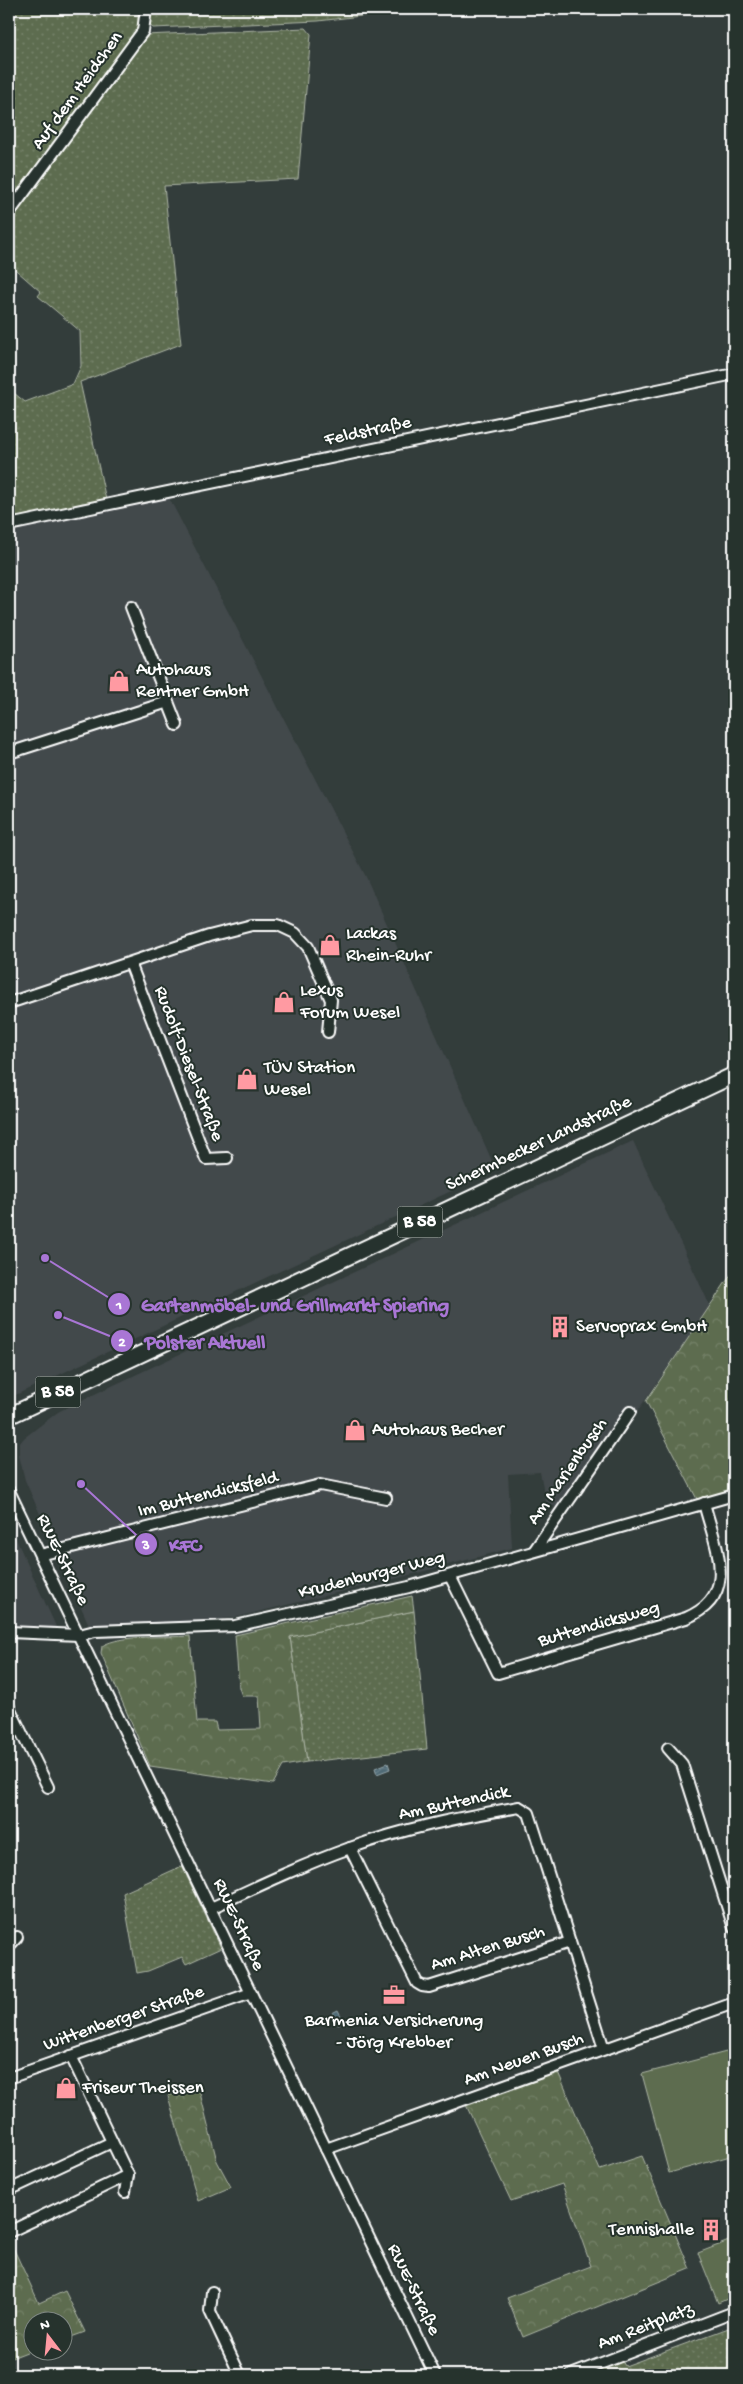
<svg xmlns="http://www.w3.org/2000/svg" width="743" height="2384" font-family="'Gochi Hand',sans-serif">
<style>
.built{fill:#43494c}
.grass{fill:url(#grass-dots);stroke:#aeb6a7}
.forest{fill:url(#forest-crowns);stroke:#aeb6a7}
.pitch{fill:#5d6c4f;stroke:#aeb6a7}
.water{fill:url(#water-waves);stroke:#95a6ac}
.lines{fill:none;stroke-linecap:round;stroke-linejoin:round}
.street-casing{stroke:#fff;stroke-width:14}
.primary-casing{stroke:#fff;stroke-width:19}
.street{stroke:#26332d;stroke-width:10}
.primary{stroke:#26332d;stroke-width:15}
.labels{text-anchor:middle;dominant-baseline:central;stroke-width:4;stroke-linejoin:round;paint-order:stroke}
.shield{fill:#26332d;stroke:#bec2c0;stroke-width:1}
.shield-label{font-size:18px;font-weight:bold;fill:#fff}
.street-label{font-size:19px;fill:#fff;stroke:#26332d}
.poi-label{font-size:19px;fill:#fff;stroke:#26332d;text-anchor:start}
.leader{fill:none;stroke:#a976d5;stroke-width:2}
.callout-dot{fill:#a976d5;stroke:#26332d;stroke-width:2}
.mark-label{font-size:15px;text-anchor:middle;font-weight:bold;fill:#fff}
.callout-label{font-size:20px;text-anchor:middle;font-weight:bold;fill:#a976d5;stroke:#26332d;stroke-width:4;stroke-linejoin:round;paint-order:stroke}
</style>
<defs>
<pattern id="grass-dots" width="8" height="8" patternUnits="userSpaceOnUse" patternTransform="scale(1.25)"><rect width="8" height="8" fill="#5d6c4f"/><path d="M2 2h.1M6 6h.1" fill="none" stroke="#758269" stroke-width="1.8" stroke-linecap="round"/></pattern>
<pattern id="forest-crowns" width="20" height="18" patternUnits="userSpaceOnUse" patternTransform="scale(1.25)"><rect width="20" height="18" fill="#5d6c4f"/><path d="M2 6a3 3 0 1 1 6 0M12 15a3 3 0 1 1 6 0" fill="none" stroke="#758269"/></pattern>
<pattern id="water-waves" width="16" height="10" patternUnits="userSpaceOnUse" patternTransform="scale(1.25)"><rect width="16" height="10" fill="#4f6a75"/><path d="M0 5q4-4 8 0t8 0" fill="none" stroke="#69808a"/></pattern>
</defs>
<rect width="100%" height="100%" fill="#333d3b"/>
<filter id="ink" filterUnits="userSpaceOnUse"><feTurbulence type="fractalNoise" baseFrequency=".02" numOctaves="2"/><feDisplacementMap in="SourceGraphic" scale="10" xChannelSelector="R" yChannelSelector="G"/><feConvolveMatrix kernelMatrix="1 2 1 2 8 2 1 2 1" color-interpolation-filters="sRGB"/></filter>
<g filter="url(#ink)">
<!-- built -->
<g class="built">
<polygon points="168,496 366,877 496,1170 9,1398 9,529"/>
<polygon points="633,1141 710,1306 567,1513 546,1502 540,1472 508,1474 512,1548 398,1578 233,1618 97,1628 89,1625 25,1480 19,1455 20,1443 24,1438 58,1412 80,1401"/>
<polygon points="9,1524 10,1526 58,1631 9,1628"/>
</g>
<!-- grass -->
<g class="grass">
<polygon points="9,9 142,9 141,23 135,36 9,208"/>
<polygon points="150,9 377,9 378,14 318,21 153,28 148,24"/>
<polygon points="306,28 311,34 298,179 164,186 181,344 80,382 106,500 9,520 9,389 25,402 73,384 81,366 80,331 38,296 41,292 9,264 9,221 145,35"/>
<polygon points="414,1611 427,1749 307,1762 290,1637"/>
<polygon points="182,1866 221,1948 186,1964 182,1957 148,1971 137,1973 123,1893"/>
<polygon points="734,2326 734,2375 584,2375 622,2361 625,2366"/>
</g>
<!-- forest -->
<g class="forest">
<polygon points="734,1270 734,1491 698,1501 646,1401"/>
<path d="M 412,1596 L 414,1611 L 290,1637 L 307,1762 L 283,1766 L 273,1784 L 150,1766 L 101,1653 L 102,1646 C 121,1634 167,1638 190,1636 L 197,1722 L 215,1722 L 217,1730 L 261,1729 L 259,1696 L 242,1696 L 239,1688 L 235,1635 Z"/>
<polygon points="558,2072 600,2170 642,2156 690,2269 523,2337 507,2298 591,2266 562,2184 511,2201 466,2105"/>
<polygon points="198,2085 217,2161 231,2187 198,2201 168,2096"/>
<polygon points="9,2239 39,2303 65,2291 85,2332 63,2340 62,2322 32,2322 32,2350 9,2359"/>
</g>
<!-- pitch -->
<g class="pitch">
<polygon points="730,2051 734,2066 734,2155 669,2173 642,2074"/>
<polygon points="734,2239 734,2296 718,2303 698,2253"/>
</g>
<!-- water -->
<g class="water">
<polygon points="388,1763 390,1769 377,1774 375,1768"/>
<polygon points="338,2010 344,2022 338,2025 332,2013"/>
</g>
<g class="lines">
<!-- street casing -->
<g class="street-casing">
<g id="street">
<polyline points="9,213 143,31 146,9"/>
<polyline points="9,525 734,374"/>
<polyline points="131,607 177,725"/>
<polyline points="9,753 168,702"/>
<polyline points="130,963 206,1159 227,1158"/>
<polyline points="9,1003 209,936 252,925 278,925 295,933 308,947 331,1000 328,1032"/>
<polyline points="9,1491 435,2375"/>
<polyline points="534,1551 630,1412"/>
<polyline points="40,1555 320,1485 386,1498"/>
<path d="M 450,1576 L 498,1673 L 686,1618 C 741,1595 715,1547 704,1503"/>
<polyline points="9,1632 79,1635 95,1631 235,1626 409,1587 734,1495"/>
<polyline points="9,1707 48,1787"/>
<polyline points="668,1748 682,1764 734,1928"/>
<polyline points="350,1848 417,1983 422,1986 429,1987 570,1942"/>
<path d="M 211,1908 C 256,1887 302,1865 350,1848 C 405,1828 462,1817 519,1807 L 529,1813 L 604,2049"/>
<polyline points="9,1946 17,1937"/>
<polyline points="71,2056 128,2175 125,2192"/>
<polyline points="9,2078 251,1993"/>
<polyline points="326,2149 734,2003"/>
<polyline points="9,2190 112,2142"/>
<polyline points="9,2230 11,2231 128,2175"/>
<polyline points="212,2292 210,2311 240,2375"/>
<polyline points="571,2375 734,2312"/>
</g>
</g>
<!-- primary casing -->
<g class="primary-casing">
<polyline id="primary" points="9,1416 734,1075"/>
</g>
<!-- street -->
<use href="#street" class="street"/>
<!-- primary -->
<use href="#primary" class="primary"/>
</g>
</g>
<!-- icons -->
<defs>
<g id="shop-bare" transform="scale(1.725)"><path d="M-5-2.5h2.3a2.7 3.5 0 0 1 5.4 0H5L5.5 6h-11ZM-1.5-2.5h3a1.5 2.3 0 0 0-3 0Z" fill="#ff9aa2" stroke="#26332d" stroke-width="2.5" paint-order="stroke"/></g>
<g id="building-bare" transform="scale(1.725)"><path d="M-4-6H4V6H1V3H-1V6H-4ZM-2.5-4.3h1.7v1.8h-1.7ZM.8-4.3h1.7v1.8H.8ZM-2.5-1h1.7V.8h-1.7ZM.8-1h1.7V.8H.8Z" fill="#ff9aa2" stroke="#26332d" stroke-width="2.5" paint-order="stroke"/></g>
<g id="office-bare" transform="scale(1.725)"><path d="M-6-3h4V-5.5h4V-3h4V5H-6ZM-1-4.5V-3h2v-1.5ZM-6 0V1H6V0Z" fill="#ff9aa2" stroke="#26332d" stroke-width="2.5" paint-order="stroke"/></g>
</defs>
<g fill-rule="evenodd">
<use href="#shop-bare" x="119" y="681"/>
<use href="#shop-bare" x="330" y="945"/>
<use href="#shop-bare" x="284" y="1002"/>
<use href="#shop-bare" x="247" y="1079"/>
<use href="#building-bare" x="560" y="1327"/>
<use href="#shop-bare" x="355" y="1430"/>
<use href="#office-bare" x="394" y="1995"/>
<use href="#shop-bare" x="66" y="2088"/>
<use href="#building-bare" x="711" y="2230"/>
</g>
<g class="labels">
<!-- shield labels -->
<g class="shield">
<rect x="397.5" y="1206.5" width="45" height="31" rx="4"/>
<rect x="35.5" y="1376.5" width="45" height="31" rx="4"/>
</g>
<g class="shield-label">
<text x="420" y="1222">B 58</text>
<text x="58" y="1392">B 58</text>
</g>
<!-- street labels -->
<g class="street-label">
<text transform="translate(78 91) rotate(-54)">Auf dem Heidchen</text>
<text transform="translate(368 432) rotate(-12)">Feldstraße</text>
<text transform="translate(188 1064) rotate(69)">Rudolf-Diesel-Straße</text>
<text transform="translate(539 1144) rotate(-25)">Schermbecker Landstraße</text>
<text transform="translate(568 1472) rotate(-55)">Am Marienbusch</text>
<text transform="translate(208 1495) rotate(-14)">Im Buttendicksfeld</text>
<text transform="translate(62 1560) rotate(64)">RWE-Straße</text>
<text transform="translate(372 1576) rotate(-14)">Krudenburger Weg</text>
<text transform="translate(599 1625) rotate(-16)">Buttendicksweg</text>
<text transform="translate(454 1804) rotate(-12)">Am Buttendick</text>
<text transform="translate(238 1925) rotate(65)">RWE-Straße</text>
<text transform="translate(488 1949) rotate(-17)">Am Alten Busch</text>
<text transform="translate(124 2019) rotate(-19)">Wittenberger Straße</text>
<text transform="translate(524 2060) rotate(-20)">Am Neuen Busch</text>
<text transform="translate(413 2290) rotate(64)">RWE-Straße</text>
<text transform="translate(646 2327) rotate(-21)">Am Reitplatz</text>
</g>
<!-- poi labels -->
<g class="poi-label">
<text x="136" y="670">Autohaus<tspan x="136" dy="22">Rentner GmbH</tspan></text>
<text x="346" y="934">Lackas<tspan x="346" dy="22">Rhein-Ruhr</tspan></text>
<text x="300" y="991">Lexus<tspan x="300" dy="22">Forum Wesel</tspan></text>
<text x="264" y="1068">TÜV Station<tspan x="264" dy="22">Wesel</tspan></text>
<text x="576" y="1327">Servoprax GmbH</text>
<text x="372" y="1430">Autohaus Becher</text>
<text x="394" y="2021" text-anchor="middle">Barmenia Versicherung<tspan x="394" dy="22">- Jörg Krebber</tspan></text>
<text x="82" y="2088">Friseur Theissen</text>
<text x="694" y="2230" text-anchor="end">Tennishalle</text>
</g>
</g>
<!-- callouts -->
<path class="leader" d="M45 1258L119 1304M58 1315L122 1341M81 1484L146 1544"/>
<g class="callout-dot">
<circle cx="45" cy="1258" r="5"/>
<circle cx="58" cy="1315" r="5"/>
<circle cx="81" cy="1484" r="5"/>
<circle cx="119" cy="1304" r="12"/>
<circle cx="122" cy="1341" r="12"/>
<circle cx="146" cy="1544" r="12"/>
</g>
<g class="mark-label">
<text x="119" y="1309">1</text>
<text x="122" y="1346">2</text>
<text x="146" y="1549">3</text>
</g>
<g class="callout-label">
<text x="295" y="1311">Gartenmöbel- und Grillmarkt Spiering</text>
<text x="205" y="1348">Polster Aktuell</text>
<text x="185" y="1551">KFC</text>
</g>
<!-- margin -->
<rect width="743" height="2384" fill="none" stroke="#26332d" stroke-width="30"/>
<rect x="15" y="15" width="713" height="2354" fill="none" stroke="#fff" stroke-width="2" filter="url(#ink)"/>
<!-- north arrow -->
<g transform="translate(48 2336) rotate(344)"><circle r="24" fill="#26332d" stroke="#7d8581"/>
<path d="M0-4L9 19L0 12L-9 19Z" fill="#ff9aa2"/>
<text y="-8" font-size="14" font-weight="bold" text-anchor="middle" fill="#ffffff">N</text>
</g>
</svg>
